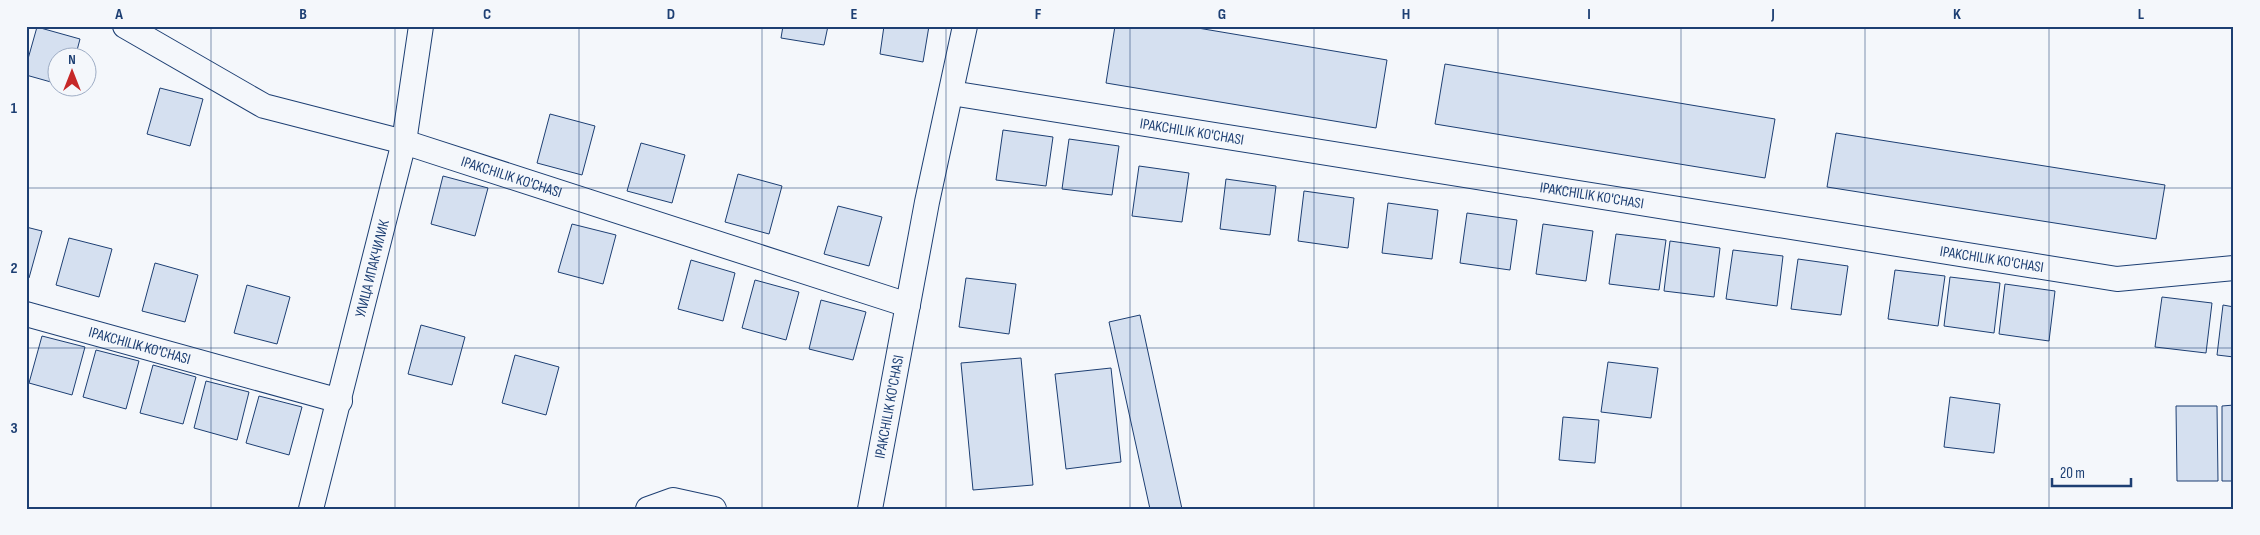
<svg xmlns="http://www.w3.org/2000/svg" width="2260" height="535" font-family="'Sofia Sans Condensed',sans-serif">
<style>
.building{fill:#d5e0f0;stroke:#1d3f73}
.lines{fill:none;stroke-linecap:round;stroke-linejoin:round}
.street-casing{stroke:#1d3f73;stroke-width:26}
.street{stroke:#f4f7fb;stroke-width:24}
.grid{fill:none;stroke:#1d3f73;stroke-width:1;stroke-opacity:0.55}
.labels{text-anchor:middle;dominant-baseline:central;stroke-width:4;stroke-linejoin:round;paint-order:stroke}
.street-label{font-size:15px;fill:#1d3f73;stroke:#f4f7fb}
.neatline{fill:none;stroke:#1d3f73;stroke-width:2}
.grid-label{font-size:16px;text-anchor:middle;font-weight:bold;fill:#1d3f73}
</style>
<rect width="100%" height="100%" fill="#f4f7fb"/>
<!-- building -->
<g class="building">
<polygon points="783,26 828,26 824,45 781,38"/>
<polygon points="884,26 929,26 923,62 880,54"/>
<polygon points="1115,26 1186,26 1387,60 1376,128 1106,83"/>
<polygon points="37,27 80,39 75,58 58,58 58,84 26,75 26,66"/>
<polygon points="1445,64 1775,119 1765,178 1435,124"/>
<polygon points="160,88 203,99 190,146 147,134"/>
<polygon points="550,114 595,126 582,175 537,163"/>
<polygon points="1003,130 1053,137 1046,186 996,180"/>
<polygon points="1836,133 2165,185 2156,239 1827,187"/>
<polygon points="1069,139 1119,146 1112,195 1062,189"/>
<polygon points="641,143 685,155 672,203 627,191"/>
<polygon points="1139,166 1189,173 1182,222 1132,216"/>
<polygon points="738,174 782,186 769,234 725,222"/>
<polygon points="443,176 488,188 475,236 431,224"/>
<polygon points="1226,179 1276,186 1270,235 1220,229"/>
<polygon points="1304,191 1354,198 1348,248 1298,241"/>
<polygon points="1388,203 1438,210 1432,259 1382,253"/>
<polygon points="838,206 882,217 869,266 824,254"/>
<polygon points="1467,213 1517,220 1510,270 1460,263"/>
<polygon points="572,224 616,235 603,284 558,272"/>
<polygon points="1543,224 1593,231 1586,281 1536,274"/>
<polygon points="26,227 42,231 29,278 26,278"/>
<polygon points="1616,234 1666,240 1659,290 1609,284"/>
<polygon points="69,238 112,249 99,297 56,285"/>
<polygon points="1670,241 1720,248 1714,297 1664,291"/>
<polygon points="1733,250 1783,256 1777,306 1726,299"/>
<polygon points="1798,259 1848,266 1841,315 1791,309"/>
<polygon points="691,260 735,273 723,321 678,309"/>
<polygon points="155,263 198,275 185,322 142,311"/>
<polygon points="1895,270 1945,276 1938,326 1888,319"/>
<polygon points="1950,277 2000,283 1994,333 1944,326"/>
<polygon points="966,278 1016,284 1009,334 959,327"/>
<polygon points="755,280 799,292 786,340 742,328"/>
<polygon points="2005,284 2055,291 2049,341 1999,334"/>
<polygon points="247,285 290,297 277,344 234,333"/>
<polygon points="2162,297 2212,303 2206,353 2155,347"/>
<polygon points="821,300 866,312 853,360 809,349"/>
<polygon points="2223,305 2234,307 2234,357 2217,355"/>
<polygon points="1140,315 1182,509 1150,509 1109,322"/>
<polygon points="421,325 465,337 452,385 408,374"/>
<polygon points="42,336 85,347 72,395 29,383"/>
<polygon points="96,350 139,361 126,409 83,397"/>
<polygon points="515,355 559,367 546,415 502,403"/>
<polygon points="1021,358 1033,485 973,490 961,363"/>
<polygon points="1608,362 1658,368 1651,418 1601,412"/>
<polygon points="153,365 196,377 183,424 140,413"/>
<polygon points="1111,368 1121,462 1066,469 1055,374"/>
<polygon points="206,381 249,392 237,440 194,428"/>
<polygon points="259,396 302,407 289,455 246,443"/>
<polygon points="1950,397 2000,404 1994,453 1944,447"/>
<polygon points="2234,405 2234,481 2222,481 2222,406"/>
<polygon points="2176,406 2217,406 2218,481 2177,481"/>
<polygon points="1563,417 1599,420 1595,463 1559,460"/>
</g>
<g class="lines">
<!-- street casing -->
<g class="street-casing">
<g id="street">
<path id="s1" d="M 125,26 L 264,106 L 404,142 L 908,305"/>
<path id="s2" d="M 951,93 L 2117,279 L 2234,268"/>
<path id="s3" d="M 26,314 L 340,401"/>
<path id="s4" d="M 311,509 L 404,142 L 421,26"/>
<polyline points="648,509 673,500 714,509"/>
<path id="s5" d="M 870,509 L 927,202 L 965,26"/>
</g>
</g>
<!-- street -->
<use href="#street" class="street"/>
</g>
<!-- grid -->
<path class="grid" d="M 211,26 L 211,509M 395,26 L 395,509M 579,26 L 579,509M 762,26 L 762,509M 946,26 L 946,509M 1130,26 L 1130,509M 1314,26 L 1314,509M 1498,26 L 1498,509M 1681,26 L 1681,509M 1865,26 L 1865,509M 2049,26 L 2049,509M 26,188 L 2234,188M 26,348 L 2234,348"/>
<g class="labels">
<!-- street labels -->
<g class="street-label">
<text stroke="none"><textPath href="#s2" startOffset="244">IPAKCHILIK KO'CHASI</textPath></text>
<text stroke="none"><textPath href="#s1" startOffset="418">IPAKCHILIK KO'CHASI</textPath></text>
<text stroke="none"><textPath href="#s2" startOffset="649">IPAKCHILIK KO'CHASI</textPath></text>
<text stroke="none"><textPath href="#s2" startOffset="1054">IPAKCHILIK KO'CHASI</textPath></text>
<text stroke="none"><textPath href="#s4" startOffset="248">УЛИЦА ИПАКЧИЛИК</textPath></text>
<text stroke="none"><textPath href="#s3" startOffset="118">IPAKCHILIK KO'CHASI</textPath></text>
<text stroke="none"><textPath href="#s5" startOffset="104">IPAKCHILIK KO'CHASI</textPath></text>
</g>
</g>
<!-- border -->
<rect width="2260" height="535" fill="none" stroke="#f4f7fb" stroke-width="55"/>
<!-- north arrow -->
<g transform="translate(72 72)"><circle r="24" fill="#f4f7fb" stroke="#9eadc5"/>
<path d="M0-4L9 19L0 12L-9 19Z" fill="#c62828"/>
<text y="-8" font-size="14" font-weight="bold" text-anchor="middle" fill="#1d3f73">N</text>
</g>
<!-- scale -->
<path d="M2052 478v8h79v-8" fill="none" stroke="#1d3f73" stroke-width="2.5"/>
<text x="2060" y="478" font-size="15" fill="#1d3f73" stroke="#f4f7fb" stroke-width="4" paint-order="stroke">20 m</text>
<rect x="28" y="28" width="2204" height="480" class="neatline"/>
<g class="grid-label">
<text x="119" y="19">A</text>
<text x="303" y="19">B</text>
<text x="487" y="19">C</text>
<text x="671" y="19">D</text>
<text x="854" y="19">E</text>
<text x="1038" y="19">F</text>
<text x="1222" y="19">G</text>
<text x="1406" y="19">H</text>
<text x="1589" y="19">I</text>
<text x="1773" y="19">J</text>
<text x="1957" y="19">K</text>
<text x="2141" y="19">L</text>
<text x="14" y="113">1</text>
<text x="14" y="273">2</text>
<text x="14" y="433">3</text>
</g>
</svg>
